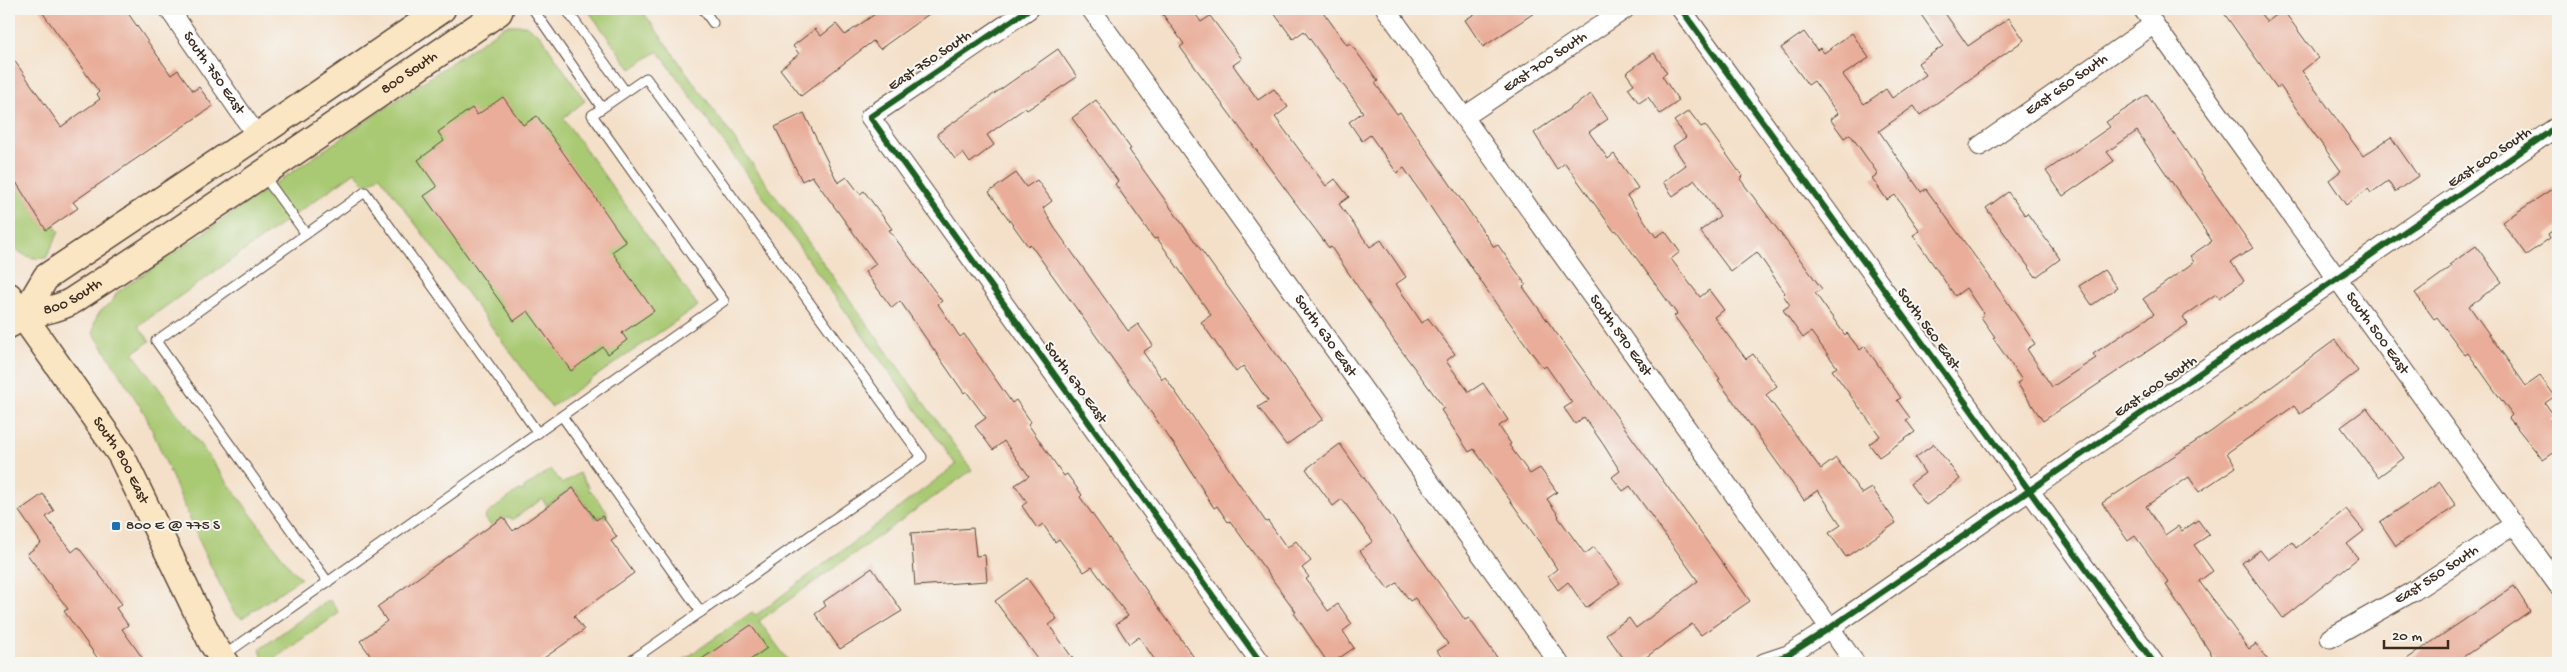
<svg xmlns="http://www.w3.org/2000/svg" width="2567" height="672" font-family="'Gochi Hand',sans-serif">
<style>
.green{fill:#a9c972;stroke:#727a48}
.building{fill:#e9ad99}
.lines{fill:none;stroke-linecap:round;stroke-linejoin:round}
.lane-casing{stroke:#574538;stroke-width:11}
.street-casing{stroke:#574538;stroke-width:21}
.secondary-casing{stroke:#574538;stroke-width:29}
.lane{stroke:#fff;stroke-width:9}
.street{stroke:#fff;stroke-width:19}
.secondary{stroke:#fbe6c3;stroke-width:26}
.cycleway-casing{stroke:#f6f6f2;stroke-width:9}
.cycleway{stroke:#1b5e20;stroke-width:6}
.poi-dot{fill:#1f6fb2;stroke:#f6f6f2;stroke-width:2}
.labels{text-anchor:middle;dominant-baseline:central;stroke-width:4;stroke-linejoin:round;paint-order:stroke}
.street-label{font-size:15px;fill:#3b2a1e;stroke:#f6f6f2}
.poi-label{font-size:15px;fill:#3b2a1e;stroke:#f6f6f2;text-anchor:start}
</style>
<rect width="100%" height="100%" fill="#f6f6f2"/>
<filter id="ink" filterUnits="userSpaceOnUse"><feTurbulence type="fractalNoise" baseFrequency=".02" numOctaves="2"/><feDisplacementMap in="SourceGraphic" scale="10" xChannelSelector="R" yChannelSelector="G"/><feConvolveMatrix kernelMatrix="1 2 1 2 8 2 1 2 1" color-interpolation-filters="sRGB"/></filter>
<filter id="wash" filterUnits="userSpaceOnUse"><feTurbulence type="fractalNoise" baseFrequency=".0096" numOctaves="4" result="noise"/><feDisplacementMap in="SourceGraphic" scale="20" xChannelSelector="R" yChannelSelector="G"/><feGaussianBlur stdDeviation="1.12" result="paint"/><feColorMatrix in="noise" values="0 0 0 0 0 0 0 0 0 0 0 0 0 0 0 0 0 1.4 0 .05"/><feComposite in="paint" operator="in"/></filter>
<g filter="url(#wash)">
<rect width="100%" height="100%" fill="#f4e0c9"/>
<!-- green -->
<g class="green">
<polygon points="587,9 641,9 972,470 759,621 790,663 679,663 752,612 756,615 956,465 658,51 631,69"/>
<path d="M 506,25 L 525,25 L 540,35 L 585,101 L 563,118 L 698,306 L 551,407 L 380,176 L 366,185 L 355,172 L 138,326 L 150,341 L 133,353 L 291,569 L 301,578 L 242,618 L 234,613 L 206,556 L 145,414 L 93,332 C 96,303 112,310 116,293 Z"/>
<path d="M 9,160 L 59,232 L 46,258 C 29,260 16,254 9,237 C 6,229 9,173 9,160 Z"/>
<polygon points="551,469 562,484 579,473 589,487 588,490 592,492 607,512 607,517 604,518 600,516 596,519 573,487 547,506 542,499 512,520 510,517 505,519 503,517 491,526 485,518 486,515 519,490 524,491 524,488"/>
<polygon points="326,601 331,601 339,613 268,663 264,663 260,649"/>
</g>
<g id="blocks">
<!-- building -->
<g class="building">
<polygon points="40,9 125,9 171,75 178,70 193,91 199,87 213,106 73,202 78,208 46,230 9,171 9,53 61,127 100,99 97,94 99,92"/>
<polygon points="882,9 936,9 880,49 873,41 801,96 780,69 799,54 793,46 815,29 821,36 836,24 845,35"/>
<polygon points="1159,9 1192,9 1201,22 1210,16 1242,59 1233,65 1258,100 1274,89 1288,107 1275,117 1326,186 1335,179 1349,197 1339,204 1370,247 1381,240 1406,277 1396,284 1422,323 1428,318 1455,354 1446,361 1469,392 1483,383 1508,420 1499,426 1511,444 1509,445 1530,474 1540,468 1557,492 1547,499 1559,516 1558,517 1585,554 1594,547 1620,583 1586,608 1568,582 1558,590 1548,576 1557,569 1547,553 1474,449 1469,452 1441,410 1444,408 1395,342 1331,247 1329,248 1180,47 1184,44"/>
<polygon points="1271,9 1321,9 1347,45 1350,43 1378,81 1375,83 1397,114 1400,112 1494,247 1498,245 1526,285 1523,287 1750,601 1701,635 1692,624 1638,663 1627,663 1606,634 1629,618 1636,628 1698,581 1630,486 1623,491 1612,477 1620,471 1603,444 1584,417 1575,424 1564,408 1572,403 1546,366 1543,368 1497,305 1404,168 1397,173 1370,135 1362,141 1349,122 1363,112 1304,31 1293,39"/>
<polygon points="1482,9 1540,9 1483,47 1465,20"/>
<polygon points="1917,9 1942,9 1968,46 2009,18 2024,40 1920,115 1914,106 1879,131 1921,192 1926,189 2000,291 2035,344 2027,349 2052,387 2096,358 2093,354 2154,314 2143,299 2194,262 2190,256 2212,241 2137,131 2107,152 2114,161 2063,196 2046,171 2110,127 2106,122 2147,95 2253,248 2231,262 2244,281 2219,298 2216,294 2183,317 2188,324 2043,421 2017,383 2022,380 1993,338 1995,337 1981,317 1984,315 1966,288 1955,296 1913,235 1920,231 1895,195 1887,200 1872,178 1878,174 1850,134 1844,138 1830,119 1838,114 1814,81 1808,85 1781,48 1804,32 1817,50 1820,48 1824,53 1852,33 1869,58 1843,75 1864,104 1886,89 1892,98 1926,75 1918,63 1943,46"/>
<polygon points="2221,9 2257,9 2267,22 2283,10 2318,58 2302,71 2363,156 2391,137 2418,176 2395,192 2388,181 2371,193 2368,189 2346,205 2329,180 2341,171 2280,86 2277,88"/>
<polygon points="1058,49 1077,77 1027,110 1025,108 987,135 994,145 970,163 963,153 955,159 937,134"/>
<polygon points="1654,53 1667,73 1662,76 1679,101 1660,114 1648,97 1639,103 1628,88 1634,84 1626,73"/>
<polygon points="1591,94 1608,119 1589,132 1608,159 1614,154 1638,188 1627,196 1656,237 1665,231 1680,252 1671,259 1700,297 1709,290 1724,310 1714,317 1746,359 1753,354 1777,386 1766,395 1821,469 1836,458 1862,494 1872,488 1896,523 1846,557 1829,533 1841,525 1818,490 1804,500 1718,380 1720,379 1674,316 1677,314 1616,230 1614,231 1565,163 1557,169 1534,133"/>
<polygon points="503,97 523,125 537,116 590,190 626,242 612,252 654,311 622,333 627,340 608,354 603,347 571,371 528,311 514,321 424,196 437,187 418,160 444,141 438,132 472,108 477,115"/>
<polygon points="1096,100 1131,149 1129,150 1323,419 1286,445 1258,407 1268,401 1243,366 1236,372 1201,322 1211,315 1157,238 1154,239 1115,184 1118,181 1072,118"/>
<polygon points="1689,111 1701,127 1705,125 1743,177 1740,179 1822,289 1815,293 1845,335 1847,333 1860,350 1865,346 1901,398 1897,400 1910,418 1906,420 1915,432 1879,457 1869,444 1880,436 1832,370 1837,367 1811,332 1803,338 1783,310 1790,305 1783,295 1785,293 1757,252 1731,272 1700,231 1720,216 1695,180 1673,196 1663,182 1686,165 1673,146 1686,137 1674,121"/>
<polygon points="804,113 838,183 847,177 860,194 864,191 892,229 889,230 942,301 938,304 960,337 964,334 1012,403 1016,400 1031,422 1028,424 1043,446 1064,476 1067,474 1082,495 1080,497 1198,663 1157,663 1139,637 1129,644 1116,624 1128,616 1092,567 1084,572 1059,539 1055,542 1043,524 1037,528 1022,506 1027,502 1015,485 1029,476 1004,441 993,450 975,426 986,418 966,391 964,393 900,301 892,308 865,272 876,264 812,176 802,181 775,127"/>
<polygon points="1016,173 1026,187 1037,180 1052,201 1043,208 1054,227 1128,331 1138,324 1153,345 1143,352 1162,379 1165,377 1266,522 1268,521 1287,548 1296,541 1311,561 1302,568 1309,577 1306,579 1328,611 1338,604 1352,624 1343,631 1354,648 1332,663 1328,663 1294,613 1296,612 1230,521 1228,522 1217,506 1214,508 1178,450 1030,244 1028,246 989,192"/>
<polygon points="2558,185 2558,227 2548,234 2550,238 2526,255 2502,222"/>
<polygon points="2008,192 2025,215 2027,213 2060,259 2036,277 1986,208"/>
<polygon points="2476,246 2502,282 2469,306 2526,386 2540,376 2555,396 2545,403 2555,417 2550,420 2558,431 2558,450 2543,460 2509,418 2512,415 2468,353 2465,355 2437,317 2434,319 2415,293 2451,267 2449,265"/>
<polygon points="2104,270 2117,288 2092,305 2079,286"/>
<polygon points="2335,340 2358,371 2300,414 2294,406 2227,453 2236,467 2199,492 2189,477 2146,506 2165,535 2178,526 2182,531 2198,520 2209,535 2194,545 2213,571 2199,581 2249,649 2256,644 2270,663 2217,663 2166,585 2169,583 2135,536 2128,541 2102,503 2212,431"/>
<polygon points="2367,408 2404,458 2378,477 2341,427"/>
<polygon points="1340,444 1465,620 1469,618 1501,663 1446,663 1437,651 1448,644 1415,598 1410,601 1397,583 1388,589 1360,551 1373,541 1342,499 1333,506 1306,469"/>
<polygon points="1934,444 1960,479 1926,505 1910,484 1925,473 1915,458"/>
<polygon points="2440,482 2456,506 2396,546 2380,522"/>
<polygon points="573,488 596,520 602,516 617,537 611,541 634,573 574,616 584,630 537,663 376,663 360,641 387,621 377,607 503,517 513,531"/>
<polygon points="43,494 54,511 46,517 72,552 78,547 122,604 116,608 128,625 122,629 146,663 101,663 64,611 68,609 27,554 41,543 19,511"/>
<polygon points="2346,509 2364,531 2347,544 2358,558 2283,618 2242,563 2260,550 2268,560 2292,542 2296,548"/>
<polygon points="973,528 976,556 985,555 987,581 915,586 911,533"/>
<polygon points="872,568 902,611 840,649 815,614 826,606 823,602"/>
<polygon points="1027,578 1057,619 1049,625 1076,663 1041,663 995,601"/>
<polygon points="2514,586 2530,611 2469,653 2454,663 2401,663"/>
<polygon points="751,625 767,648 746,663 696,663"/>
</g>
</g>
</g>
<g filter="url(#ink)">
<use href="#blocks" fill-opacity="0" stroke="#574538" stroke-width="1"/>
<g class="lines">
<!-- lane casing -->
<g class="lane-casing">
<g id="lane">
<polyline points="533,9 602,108"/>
<polyline points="566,9 625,91"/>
<polyline points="703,9 713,23"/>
<polyline points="264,176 306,234"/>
<polyline points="562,416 701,612"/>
<polyline points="328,582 156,341 365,192 538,433"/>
<polyline points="223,656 724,301 592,115 646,78 922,457 628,663"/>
</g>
</g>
<!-- street casing -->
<g class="street-casing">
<g id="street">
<path id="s1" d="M 169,9 L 257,136"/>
<polyline points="1029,9 870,117 1261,663"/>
<path id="s2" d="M 1091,9 L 1559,663"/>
<path id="s3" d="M 1386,9 L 1855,663"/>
<polyline points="1681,9 2154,663"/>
<path id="s4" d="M 2143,9 L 2558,585"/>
<path id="s5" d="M 1464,117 L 1625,9"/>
<path id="s6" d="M 1980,146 L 2154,24"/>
<path id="s7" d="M 2330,638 L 2412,592 L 2515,524"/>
<polyline points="1764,663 1788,655 1830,628 2558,126"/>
</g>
</g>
<!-- secondary casing -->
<g class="secondary-casing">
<g id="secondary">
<path id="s8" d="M 9,296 L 121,455 L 212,643 L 226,663"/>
<polyline points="23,316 46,277 257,136 442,9"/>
<path id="s9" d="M 9,325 C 30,310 55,312 72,301 C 216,207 357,109 499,12 L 500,9"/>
</g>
</g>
<!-- lane -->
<use href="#lane" class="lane"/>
<!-- street -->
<use href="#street" class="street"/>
<!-- secondary -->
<use href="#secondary" class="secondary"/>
<!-- cycleway casing -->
<g class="cycleway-casing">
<g id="cycleway">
<polyline points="1029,9 870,117 1261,663"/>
<polyline points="1681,9 2154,663"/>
<polyline points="1764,663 1788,655 1830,628 2558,126"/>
</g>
</g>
<!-- cycleway -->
<use href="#cycleway" class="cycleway"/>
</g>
</g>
<!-- markers -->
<rect class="poi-dot" x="111" y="521" width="10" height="10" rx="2.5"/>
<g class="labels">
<!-- street labels -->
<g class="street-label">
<text transform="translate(930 61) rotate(-34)">East 750 South</text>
<text stroke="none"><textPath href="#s5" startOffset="98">East 700 South</textPath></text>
<text stroke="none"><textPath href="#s1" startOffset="78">South 750 East</textPath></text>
<text stroke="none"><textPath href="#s9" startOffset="475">800 South</textPath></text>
<text stroke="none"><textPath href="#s6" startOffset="106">East 650 South</textPath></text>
<text transform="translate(2490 158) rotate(-34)">East 600 South</text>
<text stroke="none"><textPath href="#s9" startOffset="70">800 South</textPath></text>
<text transform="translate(1928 329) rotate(54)">South 560 East</text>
<text stroke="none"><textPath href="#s4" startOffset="400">South 500 East</textPath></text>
<text stroke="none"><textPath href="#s2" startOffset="402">South 630 East</textPath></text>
<text stroke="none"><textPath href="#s3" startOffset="402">South 590 East</textPath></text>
<text transform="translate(1075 383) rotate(54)">South 670 East</text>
<text transform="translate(2156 387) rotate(-35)">East 600 South</text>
<text stroke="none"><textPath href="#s8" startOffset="199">South 800 East</textPath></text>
<text stroke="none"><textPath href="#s7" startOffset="124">East 550 South</textPath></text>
</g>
<!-- poi labels -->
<g class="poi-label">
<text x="126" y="526">800 E @ 775 S</text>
</g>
</g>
<!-- margin -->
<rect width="2567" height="672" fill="none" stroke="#f6f6f2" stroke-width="30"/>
<!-- scale -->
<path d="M2384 640v8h64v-8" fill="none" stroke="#3b2a1e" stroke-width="2.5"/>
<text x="2392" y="640" font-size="15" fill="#3b2a1e" stroke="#f6f6f2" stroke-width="4" paint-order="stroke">20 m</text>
</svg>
